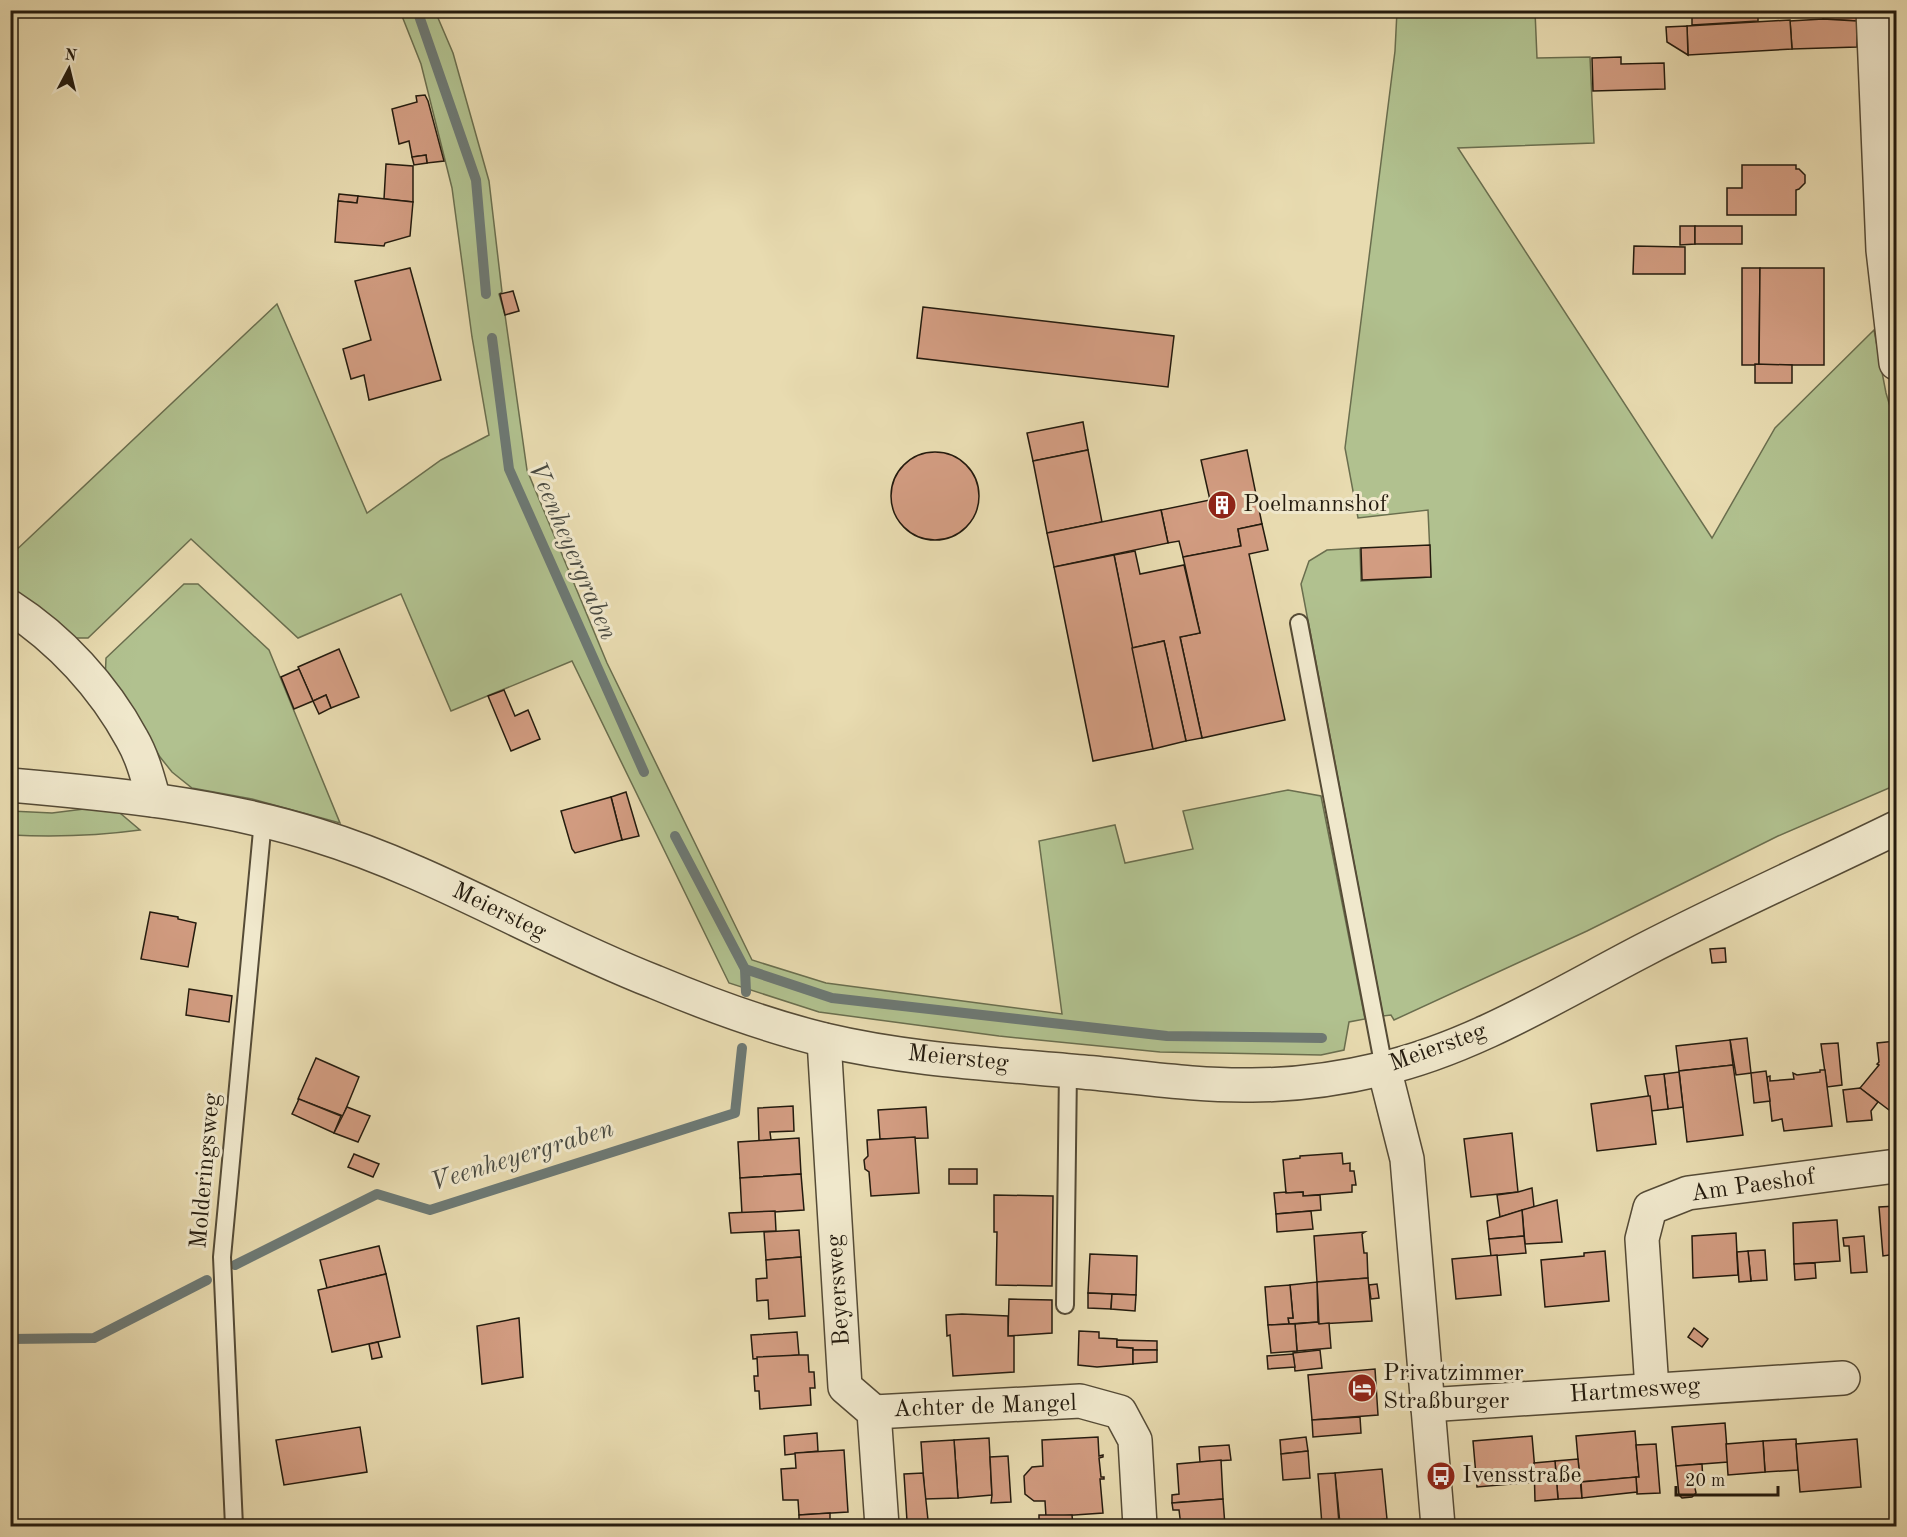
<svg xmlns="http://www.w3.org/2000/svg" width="1907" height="1537" font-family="'Old Standard TT',serif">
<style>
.green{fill:#b1c18f;stroke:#6a6e4e;stroke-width:1.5}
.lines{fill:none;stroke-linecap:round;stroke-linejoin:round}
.stream{stroke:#6d7974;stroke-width:10}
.building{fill:#d29c81;stroke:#241b0e;stroke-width:1.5}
.service-casing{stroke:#554b36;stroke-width:20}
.minor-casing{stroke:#554b36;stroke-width:36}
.tertiary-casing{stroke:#554b36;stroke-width:36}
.service{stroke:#f0e8cc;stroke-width:16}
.minor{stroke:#f0e8cc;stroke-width:33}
.tertiary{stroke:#f0e8cc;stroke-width:33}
.labels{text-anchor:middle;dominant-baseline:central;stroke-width:6;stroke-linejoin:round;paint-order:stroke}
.poi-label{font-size:24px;fill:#241b0e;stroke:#f0e8cc;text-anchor:start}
.street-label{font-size:24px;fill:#241b0e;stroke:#f0e8cc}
.water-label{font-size:26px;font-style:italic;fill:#494a41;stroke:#f0e8cc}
</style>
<rect width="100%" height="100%" fill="#e8dbb0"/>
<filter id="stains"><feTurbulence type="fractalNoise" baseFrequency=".00333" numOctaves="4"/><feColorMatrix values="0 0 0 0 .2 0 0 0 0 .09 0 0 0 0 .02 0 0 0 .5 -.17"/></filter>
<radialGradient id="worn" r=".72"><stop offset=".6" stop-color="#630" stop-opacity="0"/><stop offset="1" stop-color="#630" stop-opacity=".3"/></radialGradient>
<!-- green -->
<g class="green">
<polygon points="400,11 435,11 453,53 489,181 502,292 499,294 505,315 527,470 607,663 752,960 826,983 1062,1014 1039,841 1115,825 1125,863 1193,849 1183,811 1288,790 1321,796 1365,1019 1349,1022 1344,1050 1321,1055 1160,1052 999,1036 819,1012 729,983 572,661 451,711 401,594 298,638 191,539 88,638 66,638 11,593 11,555 277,304 367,513 441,460 489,435 472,337 452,188 421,64"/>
<polygon points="1397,11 1535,11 1537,58 1590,57 1594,143 1458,148 1712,538 1775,428 1874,330 1886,393 1896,426 1896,785 1778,836 1587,931 1394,1020 1391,1015 1383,1016 1301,584 1309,561 1327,550 1360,548 1361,581 1431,577 1428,510 1358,518 1345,448 1395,51"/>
<polygon points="184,584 198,584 269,650 340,823 252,799 192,788 172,772 160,757 143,727 105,682 106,658"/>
<path d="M 92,808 L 114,808 L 140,830 C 96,836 54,837 11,835 L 11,811 L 52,813 Z"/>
</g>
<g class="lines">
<!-- stream -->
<g class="stream">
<polyline points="417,10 476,180 486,294"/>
<polyline points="492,338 509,469 644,772"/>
<polyline points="675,836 745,969 746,992"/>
<polyline points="745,969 832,998 1167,1036 1322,1038"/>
<polyline points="235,1265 377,1194 430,1210 735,1113 742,1048"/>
<polyline points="10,1339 94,1338 207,1280"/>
</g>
</g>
<!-- building -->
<g class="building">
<polygon points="1692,10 1758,10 1758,21 1692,25"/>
<polygon points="1823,10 1856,10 1857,21 1823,19"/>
<polygon points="1823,19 1857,21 1857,47 1792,49 1790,21"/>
<polygon points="1790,20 1792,49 1688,55 1687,26"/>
<polygon points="1687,26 1688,55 1667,42 1666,27"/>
<polygon points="1621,57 1621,64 1664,63 1665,89 1593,91 1592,58"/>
<polygon points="425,95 428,101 444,161 427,163 426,155 412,157 409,141 399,144 392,109 417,102 416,96"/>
<polygon points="426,155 427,163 414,165 412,157"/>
<polygon points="386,164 413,166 413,202 384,199"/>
<polygon points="1742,165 1796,165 1796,169 1799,169 1805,175 1805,183 1799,189 1796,190 1796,215 1727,215 1727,188 1742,188"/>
<polygon points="339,194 358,196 357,203 338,201"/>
<polygon points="358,196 413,202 410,236 385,243 384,246 335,242 338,201 357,203"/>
<polygon points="1680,226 1695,226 1695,244 1680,245"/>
<rect x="1695" y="226" width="47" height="18"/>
<polygon points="1634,246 1685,247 1685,274 1633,274"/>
<polygon points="410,268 441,380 369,400 364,375 351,379 343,349 371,340 355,281"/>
<polygon points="1742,268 1760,268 1759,365 1742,365"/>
<polygon points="1760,268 1824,268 1824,365 1759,365"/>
<polygon points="513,291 519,311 505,315 500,294"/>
<polygon points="923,307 1174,336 1168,387 917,358"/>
<polygon points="1755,364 1792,365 1792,383 1755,383"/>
<polygon points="1083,422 1088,450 1033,461 1027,433"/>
<polygon points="1088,450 1102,522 1047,533 1033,461"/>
<polygon points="1247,450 1262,524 1238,529 1241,546 1183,557 1179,541 1168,543 1161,510 1210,500 1201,460"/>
<circle cx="935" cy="496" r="44"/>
<polygon points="1161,510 1168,543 1054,567 1047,533"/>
<polygon points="1262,524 1268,550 1249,554 1285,720 1202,738 1180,637 1200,633 1183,557 1241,546 1238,529"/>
<polygon points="1430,545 1431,577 1362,580 1361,548"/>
<polygon points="1135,551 1140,574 1184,565 1200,633 1180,637 1202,738 1186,741 1164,641 1132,648 1114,555"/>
<polygon points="1114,555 1153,749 1093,761 1054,567"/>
<polygon points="1164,641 1186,741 1153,749 1132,648"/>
<polygon points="339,649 359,697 331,708 326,695 313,701 298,667"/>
<polygon points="299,669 313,701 294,709 281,677"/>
<polygon points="504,690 515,716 528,710 540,739 511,751 488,696"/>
<polygon points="326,695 331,708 319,714 313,701"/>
<polygon points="626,792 639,836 622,840 611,797"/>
<polygon points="611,797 622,840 575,853 572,849 561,811"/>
<polygon points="150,912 178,917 178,919 196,923 188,967 141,959"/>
<polygon points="1725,948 1726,962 1712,963 1710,949"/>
<polygon points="189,989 232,996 229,1022 186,1015"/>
<polygon points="1747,1038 1751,1073 1736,1075 1730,1040"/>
<polygon points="1730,1040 1733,1065 1679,1071 1676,1046"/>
<polygon points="1896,1041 1896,1108 1893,1113 1860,1088 1879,1065 1877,1064 1879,1062 1877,1043"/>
<polygon points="1838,1043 1842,1085 1827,1087 1821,1044"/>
<polygon points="316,1058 359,1077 343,1116 298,1099"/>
<polygon points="1733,1065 1743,1135 1687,1142 1679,1071"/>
<polygon points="1820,1070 1825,1070 1832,1126 1784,1131 1782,1119 1772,1121 1767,1077 1770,1076 1770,1081 1794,1079 1793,1073 1797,1075 1820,1072"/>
<polygon points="1766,1071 1770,1101 1754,1103 1751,1073"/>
<polygon points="1679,1072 1683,1107 1668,1109 1664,1074"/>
<polygon points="1664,1074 1668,1109 1651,1111 1645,1076"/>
<polygon points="1860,1088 1878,1102 1871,1111 1872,1120 1847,1122 1843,1090"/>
<polygon points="1648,1096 1650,1096 1656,1144 1597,1151 1591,1104"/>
<polygon points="299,1099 341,1116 334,1133 292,1114"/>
<polygon points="793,1106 794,1131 770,1132 771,1140 759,1141 758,1108"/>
<polygon points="347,1107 370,1116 358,1142 334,1133"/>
<polygon points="926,1107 928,1138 880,1139 878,1110"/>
<polygon points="1512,1133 1518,1192 1471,1197 1464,1139"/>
<polygon points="915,1137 919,1193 871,1196 869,1172 865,1169 864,1160 868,1156 867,1140"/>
<polygon points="799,1138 801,1174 740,1178 738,1142"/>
<polygon points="1342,1153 1343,1164 1350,1163 1350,1171 1354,1171 1356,1185 1352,1185 1352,1192 1303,1196 1303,1192 1286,1193 1283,1160 1300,1158 1300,1156"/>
<polygon points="354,1154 379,1164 373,1177 348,1167"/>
<rect x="949" y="1169" width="28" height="15"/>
<polygon points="801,1174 804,1210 742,1214 740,1178"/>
<polygon points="1532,1188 1534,1207 1500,1217 1497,1195 1518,1192"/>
<polygon points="1286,1192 1286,1193 1303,1192 1303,1196 1320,1195 1321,1210 1276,1214 1274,1193"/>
<polygon points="994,1195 1053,1196 1052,1286 996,1285 997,1232 994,1232"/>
<polygon points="1557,1200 1562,1242 1525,1244 1522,1210"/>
<polygon points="1896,1206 1896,1254 1883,1256 1879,1207"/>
<polygon points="1522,1210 1524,1236 1489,1239 1487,1221"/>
<polygon points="775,1211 776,1231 731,1233 729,1213"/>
<polygon points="1311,1211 1313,1229 1277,1232 1276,1214"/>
<polygon points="1836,1220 1837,1220 1840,1261 1794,1264 1793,1223"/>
<polygon points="799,1230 801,1257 766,1260 764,1232"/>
<polygon points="1365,1232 1362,1234 1364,1253 1367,1253 1368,1278 1317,1282 1314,1236"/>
<polygon points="1736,1233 1738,1275 1693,1278 1692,1236"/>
<polygon points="1524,1236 1526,1253 1491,1256 1489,1239"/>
<polygon points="1864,1236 1867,1272 1851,1273 1849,1246 1844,1246 1843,1238"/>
<polygon points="379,1246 386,1274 327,1288 320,1260"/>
<polygon points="1765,1250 1767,1280 1751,1281 1748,1251"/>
<polygon points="1605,1251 1609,1301 1545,1307 1541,1260 1584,1256 1584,1253"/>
<polygon points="1748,1251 1751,1281 1739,1282 1737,1252"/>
<polygon points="1090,1254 1137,1256 1136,1295 1088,1293"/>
<polygon points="1497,1255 1501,1295 1456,1299 1452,1259"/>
<polygon points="801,1257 805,1316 769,1319 768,1300 757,1301 756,1279 767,1278 766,1260"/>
<polygon points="1815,1263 1816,1278 1795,1280 1794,1264"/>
<polygon points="386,1274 400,1337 332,1352 318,1290"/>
<polygon points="1368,1278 1372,1321 1319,1324 1317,1282"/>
<polygon points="1317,1282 1318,1322 1289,1324 1288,1318 1293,1318 1290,1285"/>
<polygon points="1377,1284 1379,1298 1371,1299 1369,1285"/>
<polygon points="1290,1285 1293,1318 1288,1318 1289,1324 1268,1325 1265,1287"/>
<polygon points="1088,1293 1112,1294 1111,1309 1088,1308"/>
<polygon points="1112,1294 1136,1295 1135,1311 1111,1309"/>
<polygon points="1009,1299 1052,1300 1052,1333 1008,1336"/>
<polygon points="962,1314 1008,1316 1008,1336 1014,1336 1014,1372 953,1376 950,1335 947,1336 946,1315"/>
<polygon points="519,1318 523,1377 482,1384 477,1326"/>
<polygon points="1318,1322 1319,1324 1329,1323 1331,1348 1297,1351 1295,1324"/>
<polygon points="1289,1324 1295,1324 1297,1351 1271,1353 1268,1325"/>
<polygon points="1694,1328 1708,1339 1702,1347 1688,1337"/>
<polygon points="1079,1331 1099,1332 1099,1338 1117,1339 1117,1347 1133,1348 1133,1364 1097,1367 1078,1365"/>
<polygon points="797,1332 799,1355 753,1359 751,1335"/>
<polygon points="1117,1340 1157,1341 1157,1350 1133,1350 1133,1348 1117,1347"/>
<polygon points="378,1342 382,1357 372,1359 369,1344"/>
<polygon points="1133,1350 1157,1350 1157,1362 1133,1364"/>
<polygon points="1320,1350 1322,1368 1295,1371 1293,1353"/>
<polygon points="1293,1354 1295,1367 1268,1369 1267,1356"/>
<polygon points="799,1355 808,1355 809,1372 814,1372 815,1388 810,1388 811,1405 760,1409 759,1391 755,1391 754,1376 758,1376 757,1357"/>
<polygon points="1375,1369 1378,1415 1312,1420 1308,1375"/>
<polygon points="1892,1387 1896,1387 1896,1436"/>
<polygon points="1360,1417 1361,1433 1313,1437 1312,1420"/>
<polygon points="1725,1423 1728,1462 1676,1466 1672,1427"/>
<polygon points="360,1427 367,1472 284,1485 276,1440"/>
<polygon points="1635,1431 1639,1477 1580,1482 1576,1436"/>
<polygon points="817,1433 818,1451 785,1455 784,1436"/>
<polygon points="1532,1436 1536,1482 1477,1487 1473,1441"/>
<polygon points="1098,1437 1099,1456 1103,1455 1103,1457 1099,1458 1101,1477 1104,1477 1104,1479 1100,1479 1103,1513 1046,1517 1045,1501 1034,1501 1025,1494 1024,1476 1032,1467 1043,1466 1042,1440"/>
<polygon points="1306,1437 1308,1451 1281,1454 1280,1440"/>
<polygon points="989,1438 992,1495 958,1498 954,1440"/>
<polygon points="1796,1439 1798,1470 1765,1472 1763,1441"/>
<polygon points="1857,1439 1861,1487 1800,1492 1796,1444"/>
<polygon points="954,1440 958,1498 925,1499 921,1442"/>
<polygon points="1763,1441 1765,1472 1728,1475 1726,1444"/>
<polygon points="1656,1444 1660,1493 1637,1494 1636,1477 1639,1477 1636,1445"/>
<polygon points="1229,1445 1231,1460 1200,1462 1199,1447"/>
<polygon points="844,1450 848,1512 799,1515 798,1500 783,1500 781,1469 796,1468 795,1453"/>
<polygon points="1308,1451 1310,1478 1283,1480 1281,1454"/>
<polygon points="1008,1456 1011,1502 991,1503 992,1495 990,1457"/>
<polygon points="1578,1459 1582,1498 1558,1499 1555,1461"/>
<polygon points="1221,1460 1223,1499 1172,1503 1172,1495 1179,1494 1177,1464"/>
<polygon points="1555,1461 1558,1499 1535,1501 1534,1463"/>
<polygon points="1702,1464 1703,1482 1694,1483 1696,1493 1692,1497 1682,1498 1679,1495 1676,1466"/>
<polygon points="1382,1469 1387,1519 1340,1524 1335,1473"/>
<polygon points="923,1473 928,1520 907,1521 904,1474"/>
<polygon points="1335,1473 1339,1523 1322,1525 1318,1474"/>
<polygon points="1636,1477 1637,1492 1582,1498 1581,1482"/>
<polygon points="1223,1499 1225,1526 1181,1526 1179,1510 1173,1510 1172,1503"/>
<polygon points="830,1513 830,1526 799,1526 799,1515"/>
<polygon points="1039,1515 1072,1515 1073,1526 1039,1526"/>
<polygon points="1361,1522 1361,1526 1322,1526 1322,1525"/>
</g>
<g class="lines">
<!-- service casing -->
<g class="service-casing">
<g id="service">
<polyline points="1299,623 1384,1068"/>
<polyline points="1065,1305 1068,1070"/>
<polyline points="234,1526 222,1257 263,820"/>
</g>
</g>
<!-- minor casing -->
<g class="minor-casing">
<g id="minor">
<polyline points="1873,10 1883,250 1896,363"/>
<path d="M 10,607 C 60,639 104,687 132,739 C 143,758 148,779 154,800"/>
<polyline points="824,1040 845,1387 874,1412 882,1526"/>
<polyline points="1384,1068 1407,1159 1438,1526"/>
<polyline points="1652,1389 1642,1239 1650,1208 1688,1193 1896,1166"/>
<polyline points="1427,1405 1843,1378"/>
<polyline points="874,1412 1080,1401 1120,1412 1135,1440 1140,1526"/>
</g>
</g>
<!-- tertiary casing -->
<g class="tertiary-casing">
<path id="tertiary" d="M 10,785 C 113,794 217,804 316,835 C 434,871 540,937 655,982 C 710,1005 767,1026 825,1040 C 909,1060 997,1064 1083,1072 C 1139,1077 1196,1086 1252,1085 C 1295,1085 1339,1079 1381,1069 C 1473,1048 1561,993 1644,950 C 1727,907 1812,869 1896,828"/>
</g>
<!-- service -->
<use href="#service" class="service"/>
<!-- minor -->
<use href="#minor" class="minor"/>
<!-- tertiary -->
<use href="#tertiary" class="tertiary"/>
</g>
<!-- icons -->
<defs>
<g id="building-disc" transform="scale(1.5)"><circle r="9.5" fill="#8f2418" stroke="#f0e8cc"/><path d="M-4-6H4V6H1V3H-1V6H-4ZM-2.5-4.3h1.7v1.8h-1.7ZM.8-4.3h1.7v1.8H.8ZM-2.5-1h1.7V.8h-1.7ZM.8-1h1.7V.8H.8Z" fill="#fff"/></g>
<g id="hotel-disc" transform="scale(1.5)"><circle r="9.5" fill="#8f2418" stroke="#f0e8cc"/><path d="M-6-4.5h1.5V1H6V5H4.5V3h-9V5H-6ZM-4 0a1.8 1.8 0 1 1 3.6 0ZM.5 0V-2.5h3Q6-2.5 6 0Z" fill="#fff"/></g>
<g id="bus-disc" transform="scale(1.5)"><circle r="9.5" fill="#8f2418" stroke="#f0e8cc"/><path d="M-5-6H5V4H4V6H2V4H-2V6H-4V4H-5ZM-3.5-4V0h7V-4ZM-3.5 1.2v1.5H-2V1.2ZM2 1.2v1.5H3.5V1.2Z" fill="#fff"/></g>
</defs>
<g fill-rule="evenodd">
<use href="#building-disc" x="1222" y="505"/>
<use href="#hotel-disc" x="1362" y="1388"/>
<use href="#bus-disc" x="1441" y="1476"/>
</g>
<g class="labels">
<!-- poi labels -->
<g class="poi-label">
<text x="1243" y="505">Poelmannshof</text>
<text x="1383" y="1374">Privatzimmer<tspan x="1383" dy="28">Straßburger</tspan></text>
<text x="1462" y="1476">Ivensstraße</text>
</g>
<!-- street labels -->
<g class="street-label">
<text transform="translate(499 912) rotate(26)">Meiersteg</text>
<text transform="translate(1438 1048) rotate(-20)">Meiersteg</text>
<text transform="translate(958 1059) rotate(6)">Meiersteg</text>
<text transform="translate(206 1171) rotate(-85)">Molderingsweg</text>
<text transform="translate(1753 1186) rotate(-8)">Am Paeshof</text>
<text transform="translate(839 1290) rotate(-94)">Beyersweg</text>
<text transform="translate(1635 1391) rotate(-4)">Hartmesweg</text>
<text transform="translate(985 1407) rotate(-2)">Achter de Mangel</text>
</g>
<!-- water labels -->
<g class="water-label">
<text transform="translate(572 551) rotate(67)">Veenheyergraben</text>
<text transform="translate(522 1156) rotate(-17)">Veenheyergraben</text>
</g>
</g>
<!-- margin -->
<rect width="1907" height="1537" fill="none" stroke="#e8dbb0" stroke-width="36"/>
<rect x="12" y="12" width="1883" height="1513" fill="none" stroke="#241b0e" stroke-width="3"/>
<rect x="18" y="18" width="1871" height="1501" fill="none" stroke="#241b0e" stroke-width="1.5"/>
<!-- north arrow -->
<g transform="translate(69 69) rotate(7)" stroke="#f0e8cc" stroke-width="4.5" paint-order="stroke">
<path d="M0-4.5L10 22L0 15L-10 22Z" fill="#241b0e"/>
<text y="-9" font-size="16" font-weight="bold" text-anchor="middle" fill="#241b0e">N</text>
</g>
<!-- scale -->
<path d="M1676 1486v9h102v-9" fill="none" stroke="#241b0e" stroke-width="3"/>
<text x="1685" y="1486" font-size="18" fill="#241b0e" stroke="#f0e8cc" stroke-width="4.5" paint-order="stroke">20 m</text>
<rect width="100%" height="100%" filter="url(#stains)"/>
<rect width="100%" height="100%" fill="url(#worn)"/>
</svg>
